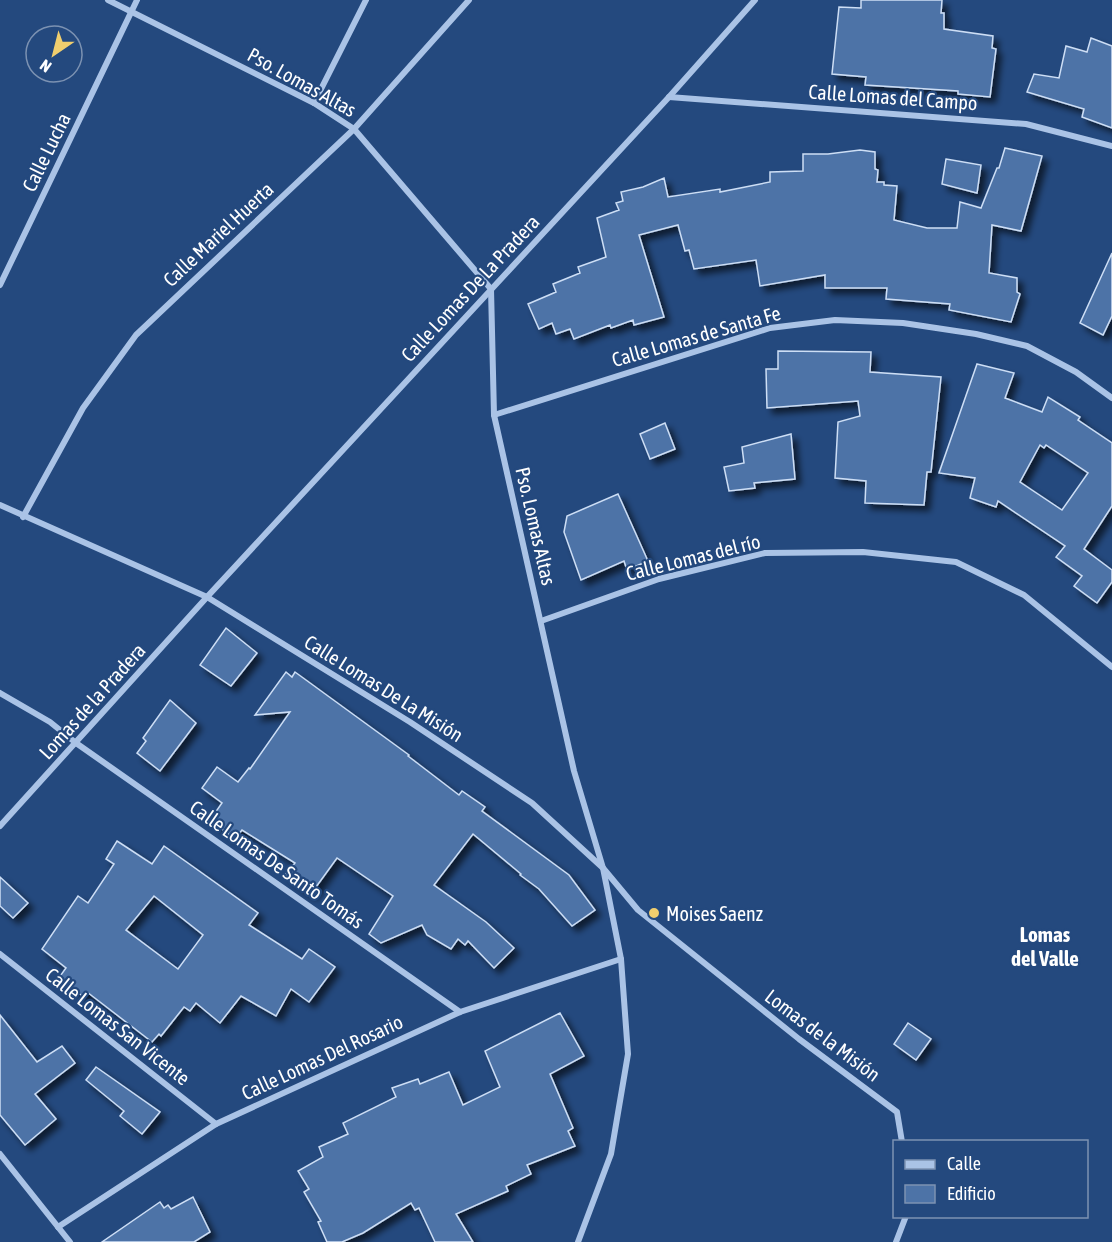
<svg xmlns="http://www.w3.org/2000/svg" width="1112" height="1242" font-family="'Asap Condensed',sans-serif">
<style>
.building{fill:#4d73a7;stroke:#cddef5;stroke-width:1.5;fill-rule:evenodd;filter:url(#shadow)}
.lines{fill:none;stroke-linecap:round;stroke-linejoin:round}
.minor{stroke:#aac3e6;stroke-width:6}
.poi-dot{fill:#f0ce6e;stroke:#24497e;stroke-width:2}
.labels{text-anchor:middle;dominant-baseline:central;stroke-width:4.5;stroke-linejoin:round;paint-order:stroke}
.street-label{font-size:20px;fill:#fff;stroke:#24497e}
.poi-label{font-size:20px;fill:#fff;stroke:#24497e;text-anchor:start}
.neighbourhood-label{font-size:21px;font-weight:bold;fill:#fff;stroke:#24497e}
</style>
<defs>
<filter id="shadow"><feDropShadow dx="5.5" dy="5.5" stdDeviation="3" flood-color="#0009"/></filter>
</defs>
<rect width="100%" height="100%" fill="#24497e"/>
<!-- building -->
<g class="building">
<polygon points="861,0 942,0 941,13 944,13 944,29 993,36 992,48 996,49 990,97 958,94 958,91 865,85 866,77 832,74 839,7 861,8"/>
<polygon points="1091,38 1112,46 1112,128 1082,117 1084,109 1027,92 1034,74 1059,78 1066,46 1087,52"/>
<polygon points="1005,148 1042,156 1021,231 992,225 989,273 1017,278 1017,292 1020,294 1011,322 949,310 950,304 886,299 887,288 825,288 825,275 760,286 756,260 694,269 689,250 685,251 678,225 639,235 664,317 634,325 633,320 611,328 610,325 574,339 570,329 556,334 552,323 539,329 528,304 556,292 553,284 580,273 578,267 606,257 597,218 619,210 616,203 623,201 621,192 643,187 664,178 668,197 720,189 720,192 770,182 770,172 803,171 803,154 828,154 860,150 875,152 875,169 878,170 877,182 884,182 884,185 897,186 894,220 927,228 957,228 960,202 981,208 997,168 999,168"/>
<polygon points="946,159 981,165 977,193 942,184"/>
<polygon points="1112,253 1112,316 1103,335 1080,323"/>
<polygon points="778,351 871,352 870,372 941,377 931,472 927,472 924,505 865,503 866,481 835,478 838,422 860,416 858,401 767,408 766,369 778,369"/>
<path d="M 977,364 L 1014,373 L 1005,398 L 1042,412 L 1048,397 L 1080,417 L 1078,420 L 1112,443 L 1112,506 L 1084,549 L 1112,570 L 1112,582 L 1097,603 L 1074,586 L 1082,576 L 1056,557 L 1065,546 L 998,501 L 996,507 L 970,498 L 975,478 L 939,473 ZM 1040,445 L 1044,448 L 1046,445 L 1088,473 L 1062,510 L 1020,482 Z"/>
<polygon points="665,423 675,449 650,459 640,434"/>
<polygon points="791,434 795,479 754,483 755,488 729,491 724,467 744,463 742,447"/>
<polygon points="618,494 648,561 627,570 624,561 581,580 564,532 567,516"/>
<polygon points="226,628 257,653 231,686 200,665"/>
<polygon points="286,672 292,677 295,672 409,755 408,756 459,795 462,791 485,807 482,811 569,875 595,910 572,926 539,889 520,875 521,874 473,834 434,885 486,922 514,948 494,968 468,941 465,945 458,939 451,949 427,935 422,925 381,943 369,934 393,896 337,858 311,894 285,875 295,863 242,830 235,839 210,820 222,803 202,788 217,767 238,782 249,768 250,769 290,712 255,715"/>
<polygon points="170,700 196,723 160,771 137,753 146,741 143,738"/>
<path d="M 117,841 L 152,864 L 164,846 L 258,913 L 249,925 L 302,959 L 309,949 L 335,967 L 309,1002 L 291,989 L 276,1016 L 241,996 L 220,1023 L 196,1003 L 190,1011 L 184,1007 L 161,1036 L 159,1034 L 152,1042 L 87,992 L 84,997 L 58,979 L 66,968 L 42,949 L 78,896 L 88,903 L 114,864 L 106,859 ZM 154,896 L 203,935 L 178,969 L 126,930 Z"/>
<polygon points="0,877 28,903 13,918 0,906"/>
<polygon points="560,1013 584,1056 550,1074 573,1128 568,1131 575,1146 527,1165 531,1174 506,1186 508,1191 456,1214 473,1242 435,1242 419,1208 415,1210 411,1203 363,1233 342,1242 327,1242 318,1222 321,1221 304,1192 309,1189 298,1171 323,1157 319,1147 348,1134 343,1123 396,1097 392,1088 418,1079 420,1084 449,1072 463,1105 500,1087 485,1051"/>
<polygon points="0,1015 37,1062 62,1046 75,1063 35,1094 56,1119 25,1145 0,1115"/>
<polygon points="908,1023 931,1039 916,1060 894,1044"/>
<polygon points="96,1067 160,1112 142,1134 120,1116 124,1111 86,1080"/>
<polygon points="193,1197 210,1232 194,1242 102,1242 160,1202 164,1208 168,1205 171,1209"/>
</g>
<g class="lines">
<!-- minor -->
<g class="minor">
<polyline points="108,0 314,103 354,129 491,289 494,415 574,771 603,868 621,959 628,1054 611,1154 578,1242"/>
<polyline points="669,97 1026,124 1112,146"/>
<polyline points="314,103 366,0"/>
<polyline points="0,285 137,0"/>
<polyline points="494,415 770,328 835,320 903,323 976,334 1027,346 1076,372 1112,398"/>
<polyline points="0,505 207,597 410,722 532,803 603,868 638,910 799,1039 897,1112 902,1142"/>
<polyline points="23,517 83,408 136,335 354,129 469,0"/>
<polyline points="541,621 659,579 765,553 863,552 956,562 1024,595 1112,667"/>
<polyline points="0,693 50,722 76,743 460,1012"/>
<polyline points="0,826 207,597 669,97 755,0"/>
<polyline points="0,954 216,1124"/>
<polyline points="0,1154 70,1242"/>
<polyline points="58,1227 216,1124 460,1012 621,959"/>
<polyline points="896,1242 906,1216"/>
</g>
</g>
<!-- markers -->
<circle class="poi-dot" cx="654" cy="913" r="6"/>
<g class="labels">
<!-- street labels -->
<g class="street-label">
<text transform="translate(302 82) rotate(29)">Pso. Lomas Altas</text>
<text transform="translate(893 97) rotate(4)">Calle Lomas del Campo</text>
<text transform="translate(46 152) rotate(-64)">Calle Lucha</text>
<text transform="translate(218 234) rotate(-43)">Calle Mariel Huerta</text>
<text transform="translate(470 288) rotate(-47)">Calle Lomas De La Pradera</text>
<text transform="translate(696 336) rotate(-16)">Calle Lomas de Santa Fe</text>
<text transform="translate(536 526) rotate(77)">Pso. Lomas Altas</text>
<text transform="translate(693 557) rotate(-14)">Calle Lomas del río</text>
<text transform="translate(384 688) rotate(32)">Calle Lomas De La Misión</text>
<text transform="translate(92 701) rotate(-48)">Lomas de la Pradera</text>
<text transform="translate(277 864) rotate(35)">Calle Lomas De Santo Tomás</text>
<text transform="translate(118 1026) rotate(38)">Calle Lomas San Vicente</text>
<text transform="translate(823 1035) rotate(37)">Lomas de la Misión</text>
<text transform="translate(322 1057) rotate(-25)">Calle Lomas Del Rosario</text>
</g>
<!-- poi labels -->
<g class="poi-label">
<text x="666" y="913">Moises Saenz</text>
</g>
<!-- neighbourhood labels -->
<g class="neighbourhood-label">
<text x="1045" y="934">Lomas<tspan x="1045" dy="24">del Valle</tspan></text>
</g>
</g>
<!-- legend -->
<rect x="893" y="1140" width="195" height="78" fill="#24497e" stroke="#7c92b2" stroke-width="1.5"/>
<rect x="905" y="1160" width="30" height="9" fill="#aac3e6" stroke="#7c92b2" stroke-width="1.5"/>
<text x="947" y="1170" font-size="18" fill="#ffffff">Calle</text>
<rect x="905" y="1185" width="30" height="18" fill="#4d73a7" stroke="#7c92b2" stroke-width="1.5"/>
<text x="947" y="1200" font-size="18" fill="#ffffff">Edificio</text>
<!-- north arrow -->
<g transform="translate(54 54) rotate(215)"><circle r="28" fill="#24497e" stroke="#7c92b2" stroke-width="1.5"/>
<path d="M0-4.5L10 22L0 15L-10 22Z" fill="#f0ce6e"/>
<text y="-9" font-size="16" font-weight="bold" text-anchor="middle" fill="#ffffff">N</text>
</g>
</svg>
